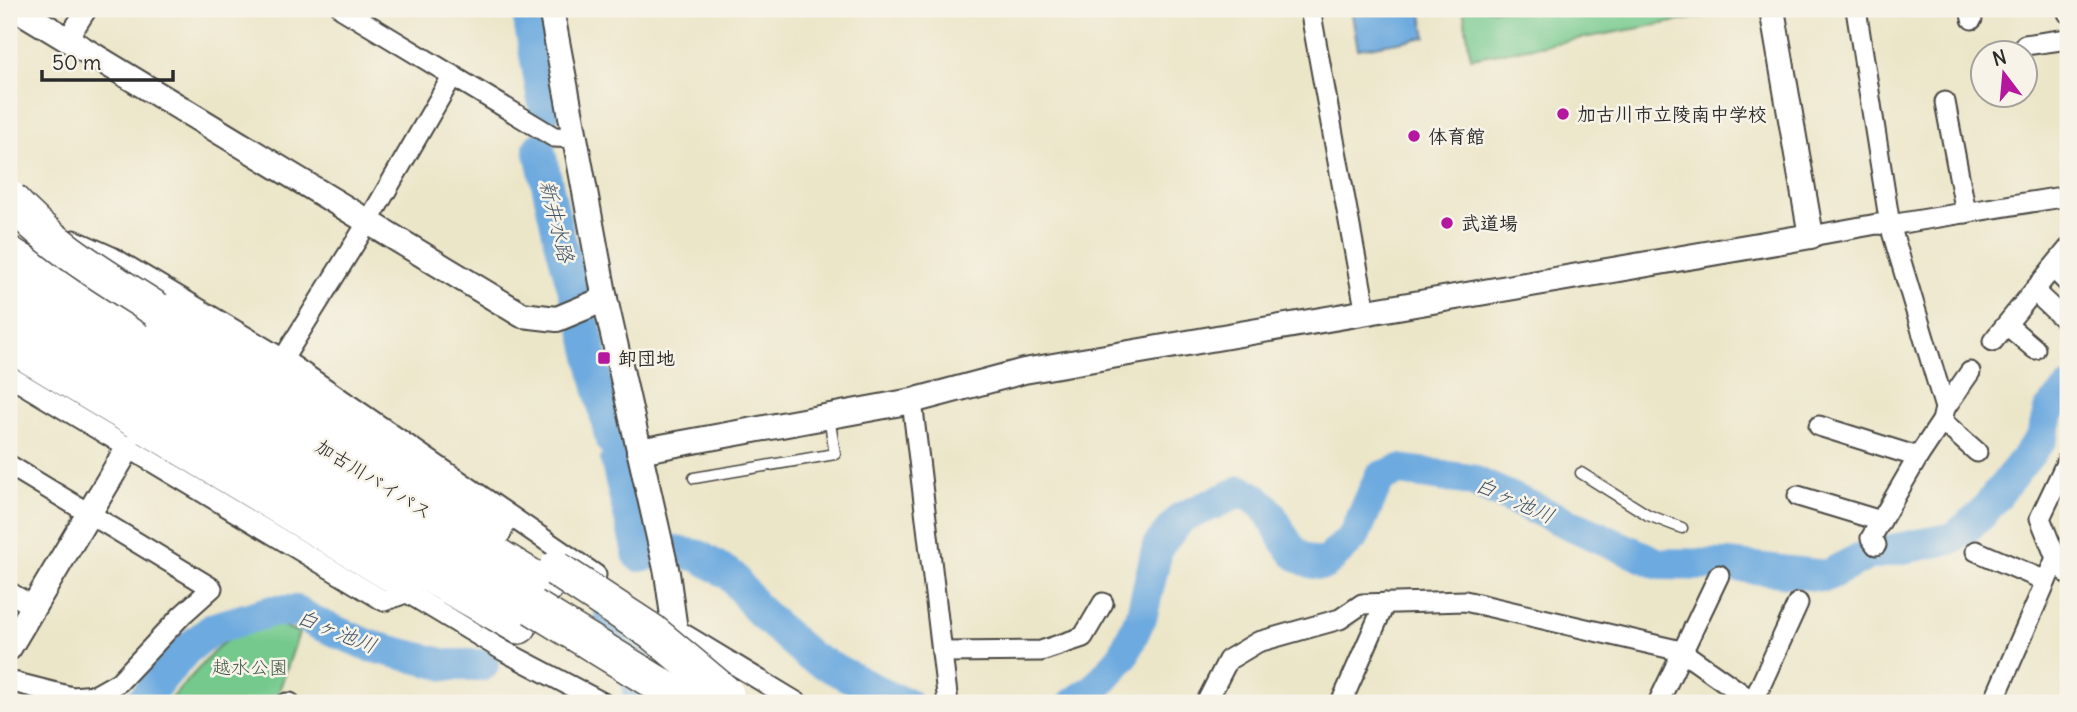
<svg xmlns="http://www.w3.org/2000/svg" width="2077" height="712" font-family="Delius,'Klee One',sans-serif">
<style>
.green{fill:#74c98d;stroke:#507a5c;stroke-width:2}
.water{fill:#6daadf;stroke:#4c6a85;stroke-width:2}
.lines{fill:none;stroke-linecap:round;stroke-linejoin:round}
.river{stroke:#6daadf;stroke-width:32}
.service-casing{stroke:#484743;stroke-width:13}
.minor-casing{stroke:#484743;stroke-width:23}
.tertiary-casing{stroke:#484743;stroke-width:28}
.motorway-casing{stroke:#484743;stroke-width:38}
.service{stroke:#fff;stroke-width:10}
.minor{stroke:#fff;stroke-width:19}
.tertiary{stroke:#fff;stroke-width:24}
.motorway{stroke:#fff;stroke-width:35}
.motorway-bridge-casing{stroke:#484743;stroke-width:38;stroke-linecap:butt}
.motorway-bridge{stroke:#fff;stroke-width:35}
.poi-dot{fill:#b5179e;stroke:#f7f3e8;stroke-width:2.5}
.labels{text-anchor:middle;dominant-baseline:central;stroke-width:5;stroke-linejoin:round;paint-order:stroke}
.poi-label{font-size:19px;font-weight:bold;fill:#2b2b2b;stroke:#f7f3e8;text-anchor:start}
.street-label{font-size:19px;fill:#2b2b2b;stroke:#f7f3e8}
.park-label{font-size:19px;fill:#415a48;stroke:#f7f3e8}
.water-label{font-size:21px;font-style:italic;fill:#42576a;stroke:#f7f3e8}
</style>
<rect width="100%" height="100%" fill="#f7f3e8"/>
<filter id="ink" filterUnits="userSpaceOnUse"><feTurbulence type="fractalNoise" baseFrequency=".0143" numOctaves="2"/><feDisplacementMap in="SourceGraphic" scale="14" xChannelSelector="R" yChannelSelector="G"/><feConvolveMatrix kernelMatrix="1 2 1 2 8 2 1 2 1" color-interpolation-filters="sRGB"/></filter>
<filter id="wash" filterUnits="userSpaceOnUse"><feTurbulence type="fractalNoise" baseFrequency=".00686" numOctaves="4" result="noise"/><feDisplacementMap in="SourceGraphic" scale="28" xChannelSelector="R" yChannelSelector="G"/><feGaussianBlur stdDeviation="1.57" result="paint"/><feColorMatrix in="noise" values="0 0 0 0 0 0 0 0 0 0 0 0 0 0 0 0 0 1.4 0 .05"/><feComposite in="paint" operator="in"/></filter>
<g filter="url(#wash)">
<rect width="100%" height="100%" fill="#ece6c9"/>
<!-- green -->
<g class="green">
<polygon points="1463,9 1746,9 1471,58"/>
<polygon points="266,625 283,626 299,633 275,703 167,703 218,647 235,634"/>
</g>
<!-- water -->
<polygon class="water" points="1351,9 1421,9 1426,37 1358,49"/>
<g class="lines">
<!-- river -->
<g class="river">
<polyline points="527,9 545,111"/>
<polyline points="539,148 558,233 575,295"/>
<polyline points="585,326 611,440"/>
<polyline points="616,460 639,556 673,551 699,556 732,576 758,610 809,656 891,698 906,703"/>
<polyline points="610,613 635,632 639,700 636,703"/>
<polyline points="140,703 187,649 214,628 272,611 296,611 316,623 370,646 446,665 483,665"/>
<path d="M 1074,703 L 1095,689 L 1123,656 L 1142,614 L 1158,546 L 1181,518 L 1242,491 C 1252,496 1261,501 1268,511 C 1286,536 1288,563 1325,564 L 1354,536 L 1380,477 L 1400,470 L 1471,480 L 1659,564 L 1728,565 L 1826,576 L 1867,555 L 1954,538 L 1981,515 L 2042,438 L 2049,411 L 2068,391"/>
</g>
</g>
</g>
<g filter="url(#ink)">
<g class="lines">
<!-- service casing -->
<g class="service-casing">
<g id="service">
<polyline points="1581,473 1648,515 1682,528"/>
<polyline points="694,478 835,454 829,417"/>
</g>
</g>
<!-- minor casing -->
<g class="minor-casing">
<g id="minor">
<polyline points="342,9 554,137 575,138"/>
<polyline points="1310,9 1366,314"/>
<polyline points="1856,9 1890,225 1945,408"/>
<polyline points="1970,9 1972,19"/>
<polyline points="2067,9 2068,13"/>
<polyline points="68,38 87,9"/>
<polyline points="2025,45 2068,39"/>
<polyline points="1945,102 1966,213"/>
<polyline points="1811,236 1877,224 1890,225 2068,196"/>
<polyline points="74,240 112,257 283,359 596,575"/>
<polyline points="2053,268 2068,283"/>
<polyline points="2034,291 2068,323"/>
<polyline points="2007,325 2035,349"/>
<polyline points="1993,341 2068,249"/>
<polyline points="9,353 504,651 603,703"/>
<polyline points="283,359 368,222 453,75"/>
<polyline points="9,376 384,601 408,592"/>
<polyline points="912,401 948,703"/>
<polyline points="1942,421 1977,452"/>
<polyline points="1819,426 1918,457"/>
<polyline points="2068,459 2040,518 2056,558 2068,574"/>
<polyline points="9,465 212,588 182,615 119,682 96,695 72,697 9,681"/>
<polyline points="1798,496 1881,521"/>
<polyline points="1876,545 1871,538 1918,457 1942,421 1945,408 1970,372"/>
<polyline points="1976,551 2046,581"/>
<polyline points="9,592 34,607"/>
<polyline points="664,622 798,703"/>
<polyline points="942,652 1041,651 1083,637 1103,603"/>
<polyline points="1753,702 1798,603"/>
<polyline points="287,703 290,703"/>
<polyline points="1206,703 1228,660 1258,642 1340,619 1362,604 1465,601 1681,651 1755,703"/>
<polyline points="1341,703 1385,603"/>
<polyline points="1658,703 1719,575"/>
<polyline points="1993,703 2056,558"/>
</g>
</g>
<!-- tertiary casing -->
<g class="tertiary-casing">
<g id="tertiary">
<polyline points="17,9 522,315 557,319 605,299"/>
<polyline points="551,9 605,299 667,573 675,630 672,661"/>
<polyline points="639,451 912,401 1024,371 1811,236 1772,9"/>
<polyline points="9,648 128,448"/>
</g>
</g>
<!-- motorway casing -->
<g class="motorway-casing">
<g id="motorway">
<polyline points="9,254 546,586"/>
<polyline points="9,289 533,607"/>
<polyline points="157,310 392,457 495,528"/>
<polyline points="9,328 273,486 519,626"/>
</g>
</g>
<!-- service -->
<use href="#service" class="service"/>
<!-- minor -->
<use href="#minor" class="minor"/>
<!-- tertiary -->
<use href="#tertiary" class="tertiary"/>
<!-- motorway -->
<use href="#motorway" class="motorway"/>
<!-- motorway-bridge casing -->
<g class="motorway-bridge-casing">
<g id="motorway-bridge">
<path d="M 9,198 C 50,245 104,276 157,310"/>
<polyline points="556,569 652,632 726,694"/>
<polyline points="533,607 689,703"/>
</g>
</g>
<!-- motorway-bridge -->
<use href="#motorway-bridge" class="motorway-bridge"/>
</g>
</g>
<!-- markers -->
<g class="poi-dot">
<circle cx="1563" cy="114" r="7"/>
<circle cx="1414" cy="136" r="7"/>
<circle cx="1447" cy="223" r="7"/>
<rect x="597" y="351" width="14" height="14" rx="3.5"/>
</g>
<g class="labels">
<!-- poi labels -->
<g class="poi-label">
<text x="1577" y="114">加古川市立陵南中学校</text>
<text x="1428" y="136">体育館</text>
<text x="1461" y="223">武道場</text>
<text x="618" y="358">卸団地</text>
</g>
<!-- street labels -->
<g class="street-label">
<text transform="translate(374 479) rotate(32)">加古川バイパス</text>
</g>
<!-- park labels -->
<g class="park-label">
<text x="250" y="667">越水公園</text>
</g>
<!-- water labels -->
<g class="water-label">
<text transform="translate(557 221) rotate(76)">新井水路</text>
<text transform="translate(1515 500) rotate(24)">白ヶ池川</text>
<text transform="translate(337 631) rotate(22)">白ヶ池川</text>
</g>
</g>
<!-- margin -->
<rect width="2077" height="712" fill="none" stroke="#f7f3e8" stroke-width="35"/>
<!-- north arrow -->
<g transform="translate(2004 74) rotate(344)"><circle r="33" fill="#f7f3e8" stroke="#a5a39c" stroke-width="2"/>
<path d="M0-5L12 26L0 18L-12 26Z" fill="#b5179e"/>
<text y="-10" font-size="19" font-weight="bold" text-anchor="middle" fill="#2b2b2b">N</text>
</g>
<!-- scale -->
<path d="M42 70v10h131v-10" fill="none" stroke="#2b2b2b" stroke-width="3.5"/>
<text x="52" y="70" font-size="21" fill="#2b2b2b" stroke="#f7f3e8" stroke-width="5" paint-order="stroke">50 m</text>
</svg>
